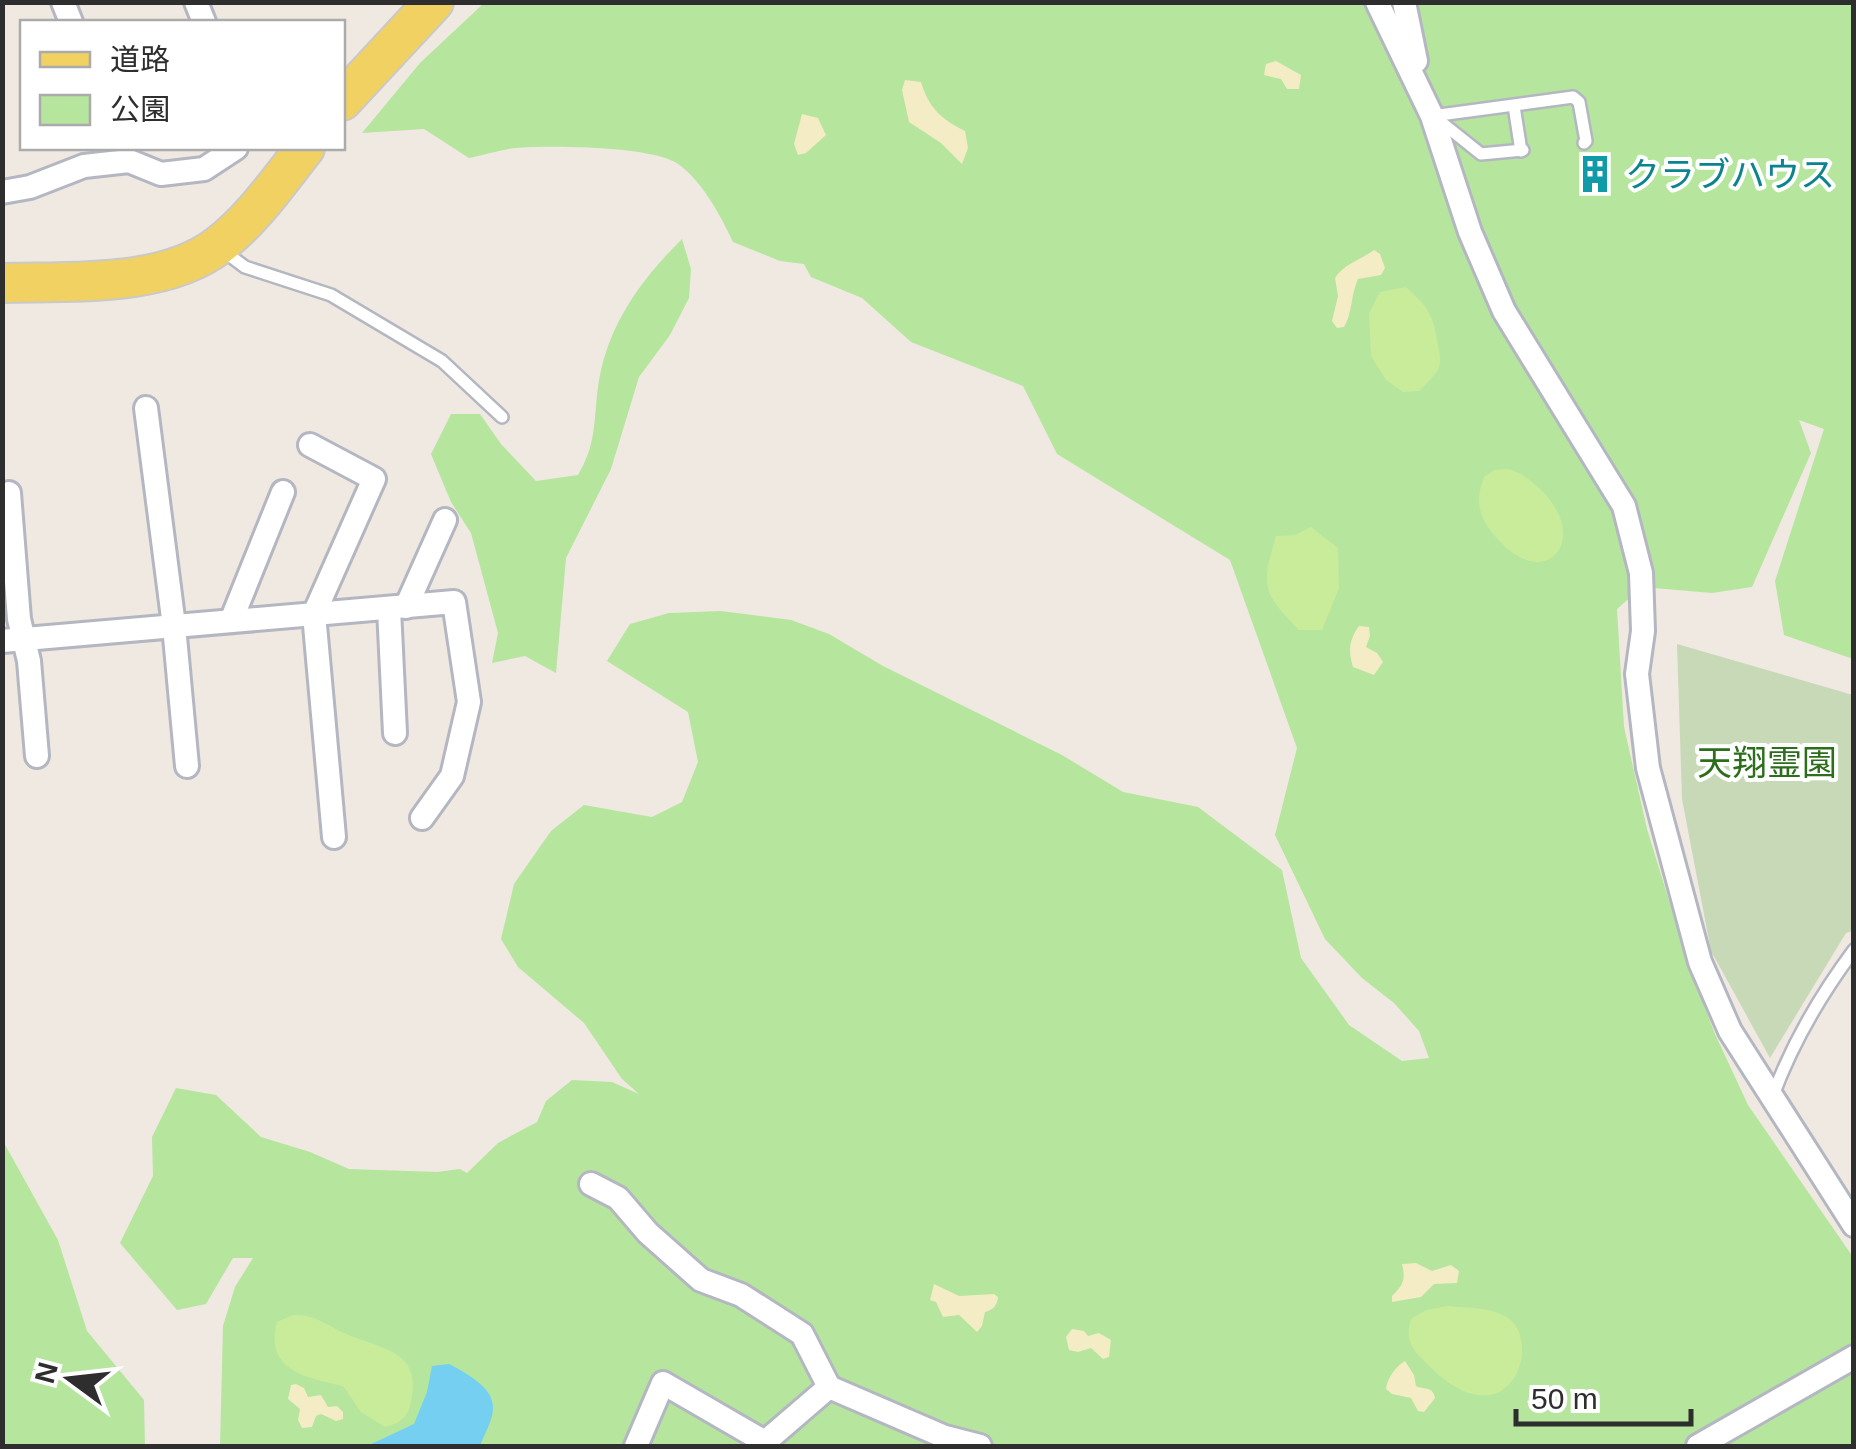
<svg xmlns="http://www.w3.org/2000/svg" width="1856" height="1449" font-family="Arial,'Noto Sans JP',sans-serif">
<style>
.green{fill:#b6e59e}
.sand{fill:#f3ecc5}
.cemetery{fill:#c8d9b8}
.pitch{fill:#c9ec9a}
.water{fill:#75cff0}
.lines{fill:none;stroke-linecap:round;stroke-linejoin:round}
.service-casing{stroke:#b4b7c1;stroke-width:16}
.minor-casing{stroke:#b4b7c1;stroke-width:28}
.primary-casing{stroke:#c9c9c9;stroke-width:42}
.service{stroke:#fff;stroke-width:11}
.minor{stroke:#fff;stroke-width:22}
.primary{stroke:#f2d163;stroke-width:38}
.labels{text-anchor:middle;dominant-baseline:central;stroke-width:8;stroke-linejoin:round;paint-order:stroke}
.culture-label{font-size:35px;fill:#0d838f;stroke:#fff;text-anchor:start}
.park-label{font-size:35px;fill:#2c6e1b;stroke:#fff}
</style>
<rect width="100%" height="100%" fill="#efe9e1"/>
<!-- green -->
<g class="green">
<path d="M 484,3 L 1853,3 L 1853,659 L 1784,635 L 1775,581 L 1824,429 L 1799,420 L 1811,453 L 1752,587 L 1712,593 L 1642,587 L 1617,609 L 1624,727 L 1647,829 L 1689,966 L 1715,1034 L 1748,1105 L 1853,1257 L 1853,1446 L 220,1446 L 223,1326 L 235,1287 L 253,1258 L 233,1258 L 206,1304 L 177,1310 L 120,1243 L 153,1176 L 152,1137 L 176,1088 L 216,1095 L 261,1137 L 310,1152 L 349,1169 L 437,1172 L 460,1169 L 467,1173 L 498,1143 L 537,1122 L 546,1101 L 572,1080 L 612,1082 L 639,1094 L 622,1079 L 584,1023 L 518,967 L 501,939 L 514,884 L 551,831 L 584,805 L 652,817 L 682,802 L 698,762 L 688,712 L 607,661 L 630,624 L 669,613 L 721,611 L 791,620 L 829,634 L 883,666 L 1062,755 L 1123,792 L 1198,807 L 1282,870 L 1301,958 L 1349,1025 L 1402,1061 L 1429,1058 L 1419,1031 L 1394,1003 L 1362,978 L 1325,939 L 1275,835 L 1297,748 L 1230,560 L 1057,454 L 1023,386 L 911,342 L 862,298 L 811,277 L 804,264 L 780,261 L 733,242 C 721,216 700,177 675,162 C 646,146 549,145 515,148 C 500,150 484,155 469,158 L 424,129 L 362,133 L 420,63 Z"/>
<path d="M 682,239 L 691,269 L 689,298 L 670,335 L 639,377 L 611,469 L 566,558 L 556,673 L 525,656 L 492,663 L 498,633 L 471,533 L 451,502 L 431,454 L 451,414 L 480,414 L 501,444 L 536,481 L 578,475 C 600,439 592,410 601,370 C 614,316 644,277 682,239 Z"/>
<polygon points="3,1141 58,1240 87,1331 144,1400 145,1446 3,1446"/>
</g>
<!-- sand -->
<g class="sand">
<polygon points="1276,61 1301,75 1299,89 1287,89 1281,79 1264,75 1266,64"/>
<path d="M 905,80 L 921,82 C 929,108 941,119 965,131 L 968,148 L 962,164 L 941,143 L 909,122 L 902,90 Z"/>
<polygon points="802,114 818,118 826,135 806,153 798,155 794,144"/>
<path d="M 1374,250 L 1380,254 L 1385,268 L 1381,275 L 1358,279 C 1351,294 1352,315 1344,327 L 1337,328 L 1332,321 L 1338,296 L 1335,278 C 1344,264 1360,260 1374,250 Z"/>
<path d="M 1359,626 L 1369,627 L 1370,636 L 1366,647 L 1377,653 L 1383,662 L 1374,675 L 1353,667 C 1348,650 1349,640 1359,626 Z"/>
<path d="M 1416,1263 L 1432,1271 L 1451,1265 L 1459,1271 L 1457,1283 L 1434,1284 L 1421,1297 L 1392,1302 L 1392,1296 C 1403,1285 1406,1280 1402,1264 Z"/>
<path d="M 934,1284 L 959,1296 L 994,1294 L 998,1297 C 997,1306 993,1310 985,1312 L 982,1326 L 977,1332 L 959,1315 L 943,1317 L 936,1302 L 930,1300 Z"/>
<polygon points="1072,1329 1084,1331 1088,1336 1099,1333 1111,1340 1109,1357 1103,1359 1091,1348 1078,1352 1069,1350 1066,1337"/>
<path d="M 1405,1361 L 1414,1375 L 1416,1386 C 1425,1390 1433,1386 1435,1398 L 1424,1412 L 1418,1411 L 1411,1398 L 1392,1394 L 1386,1389 C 1387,1378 1396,1366 1405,1361 Z"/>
<polygon points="296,1384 304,1388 308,1397 321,1395 328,1407 337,1406 343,1412 343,1419 336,1421 321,1414 316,1416 312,1427 302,1428 298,1420 300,1409 288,1399 291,1385"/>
</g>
<!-- cemetery -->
<polygon class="cemetery" points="1677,644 1853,695 1853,931 1846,933 1770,1058 1711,951 1682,799"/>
<!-- pitch -->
<g class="pitch">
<path d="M 1406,287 C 1423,303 1432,311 1436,334 C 1442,367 1445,366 1419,391 L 1403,392 L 1386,380 L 1371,356 L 1369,313 L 1380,292 Z"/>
<path d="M 1507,469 C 1521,472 1529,479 1540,489 C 1593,539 1545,597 1494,535 C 1478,516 1475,500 1484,477 L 1494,470 Z"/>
<path d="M 1311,527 L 1338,548 L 1339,588 L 1322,630 L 1299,630 C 1262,592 1261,587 1276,536 L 1295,535 Z"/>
<path d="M 1448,1306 C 1467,1308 1493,1307 1508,1318 C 1544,1343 1509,1446 1428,1365 C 1413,1349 1404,1342 1411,1319 L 1426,1310 Z"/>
<path d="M 293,1315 C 317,1314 330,1328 351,1336 C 387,1350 422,1353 411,1402 C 408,1418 400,1423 385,1427 L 361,1412 L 343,1386 C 307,1378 264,1370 277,1322 Z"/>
</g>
<!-- water -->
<path class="water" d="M 449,1364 C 464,1372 494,1387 493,1408 C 493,1420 484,1435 480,1446 L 367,1446 L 414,1424 L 427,1392 L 432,1366 Z"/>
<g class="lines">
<!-- service casing -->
<g class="service-casing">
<g id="service">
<polyline points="1514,106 1521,151"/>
<polyline points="1432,116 1573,97 1579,102 1586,141 1584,143"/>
<polyline points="1436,118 1481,154 1523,150"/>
<polyline points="221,249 245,267 331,295 442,361 502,417"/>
<path d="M 1772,1098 C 1792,1043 1819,997 1854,950"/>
</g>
</g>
<!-- minor casing -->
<g class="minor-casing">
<g id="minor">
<polyline points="63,2 71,22"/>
<polyline points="196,2 204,22"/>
<polyline points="1377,2 1432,116 1470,232 1504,311 1624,506 1641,573 1643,631 1637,674 1648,768 1700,962 1730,1031 1854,1225"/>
<polyline points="1404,2 1416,61"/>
<polyline points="2,192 30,187 84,166 129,161 161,174 204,169 236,148"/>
<polyline points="146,408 174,626 187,766"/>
<polyline points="310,445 374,479 314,614 334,837"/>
<polyline points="9,493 19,619 29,661 37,756"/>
<polyline points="406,607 445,520"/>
<polyline points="389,609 395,733"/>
<polyline points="231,621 283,492"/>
<polyline points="2,641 454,602 469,702 452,776 422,818"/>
<polyline points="591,1184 618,1198 648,1233 701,1280 741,1295 802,1334 829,1387 945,1437 980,1446"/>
<polyline points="636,1446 663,1383 765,1442 829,1387"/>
<polyline points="1698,1446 1854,1357"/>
</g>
</g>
<!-- primary casing -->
<g class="primary-casing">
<g id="primary">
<polyline points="342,101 434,2"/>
<path d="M 2,283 C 69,281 164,288 219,245 C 253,219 279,181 305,148"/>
</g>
</g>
<!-- service -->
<use href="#service" class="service"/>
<!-- minor -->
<use href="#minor" class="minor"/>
<!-- primary -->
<use href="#primary" class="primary"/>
</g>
<!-- icons -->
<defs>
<g id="building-bare" transform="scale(3)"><path d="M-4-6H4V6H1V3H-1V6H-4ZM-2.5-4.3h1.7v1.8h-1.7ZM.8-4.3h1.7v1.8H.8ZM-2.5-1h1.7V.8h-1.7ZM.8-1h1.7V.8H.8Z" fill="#0f9aa8" stroke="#fff" stroke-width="2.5" paint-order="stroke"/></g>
</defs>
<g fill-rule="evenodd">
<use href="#building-bare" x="1595" y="174"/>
</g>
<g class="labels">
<!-- culture labels -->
<g class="culture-label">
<text x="1625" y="174">クラブハウス</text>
</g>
<!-- park labels -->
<g class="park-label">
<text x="1767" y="762">天翔霊園</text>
</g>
</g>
<!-- border -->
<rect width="1856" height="1449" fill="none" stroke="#2e2e2e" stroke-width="10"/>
<!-- legend -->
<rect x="20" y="20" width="325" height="130" fill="#ffffff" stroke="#ababab" stroke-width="2.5"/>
<rect x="40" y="52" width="50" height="15" fill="#f2d163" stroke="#ababab" stroke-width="2.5"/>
<text x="110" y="70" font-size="30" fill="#2e2e2e">道路</text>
<rect x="40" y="95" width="50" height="30" fill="#b6e59e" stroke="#ababab" stroke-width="2.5"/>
<text x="110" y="120" font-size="30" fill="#2e2e2e">公園</text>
<!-- north arrow -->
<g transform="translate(70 1379) rotate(285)" stroke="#ffffff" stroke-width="8" paint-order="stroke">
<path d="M0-8L18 38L0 25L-18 38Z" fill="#2e2e2e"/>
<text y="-15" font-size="28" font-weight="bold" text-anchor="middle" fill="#2e2e2e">N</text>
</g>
<!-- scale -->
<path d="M1516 1409v15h175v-15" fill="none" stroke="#2e2e2e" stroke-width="5"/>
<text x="1531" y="1409" font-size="30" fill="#2e2e2e" stroke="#ffffff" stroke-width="8" paint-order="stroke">50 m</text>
</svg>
